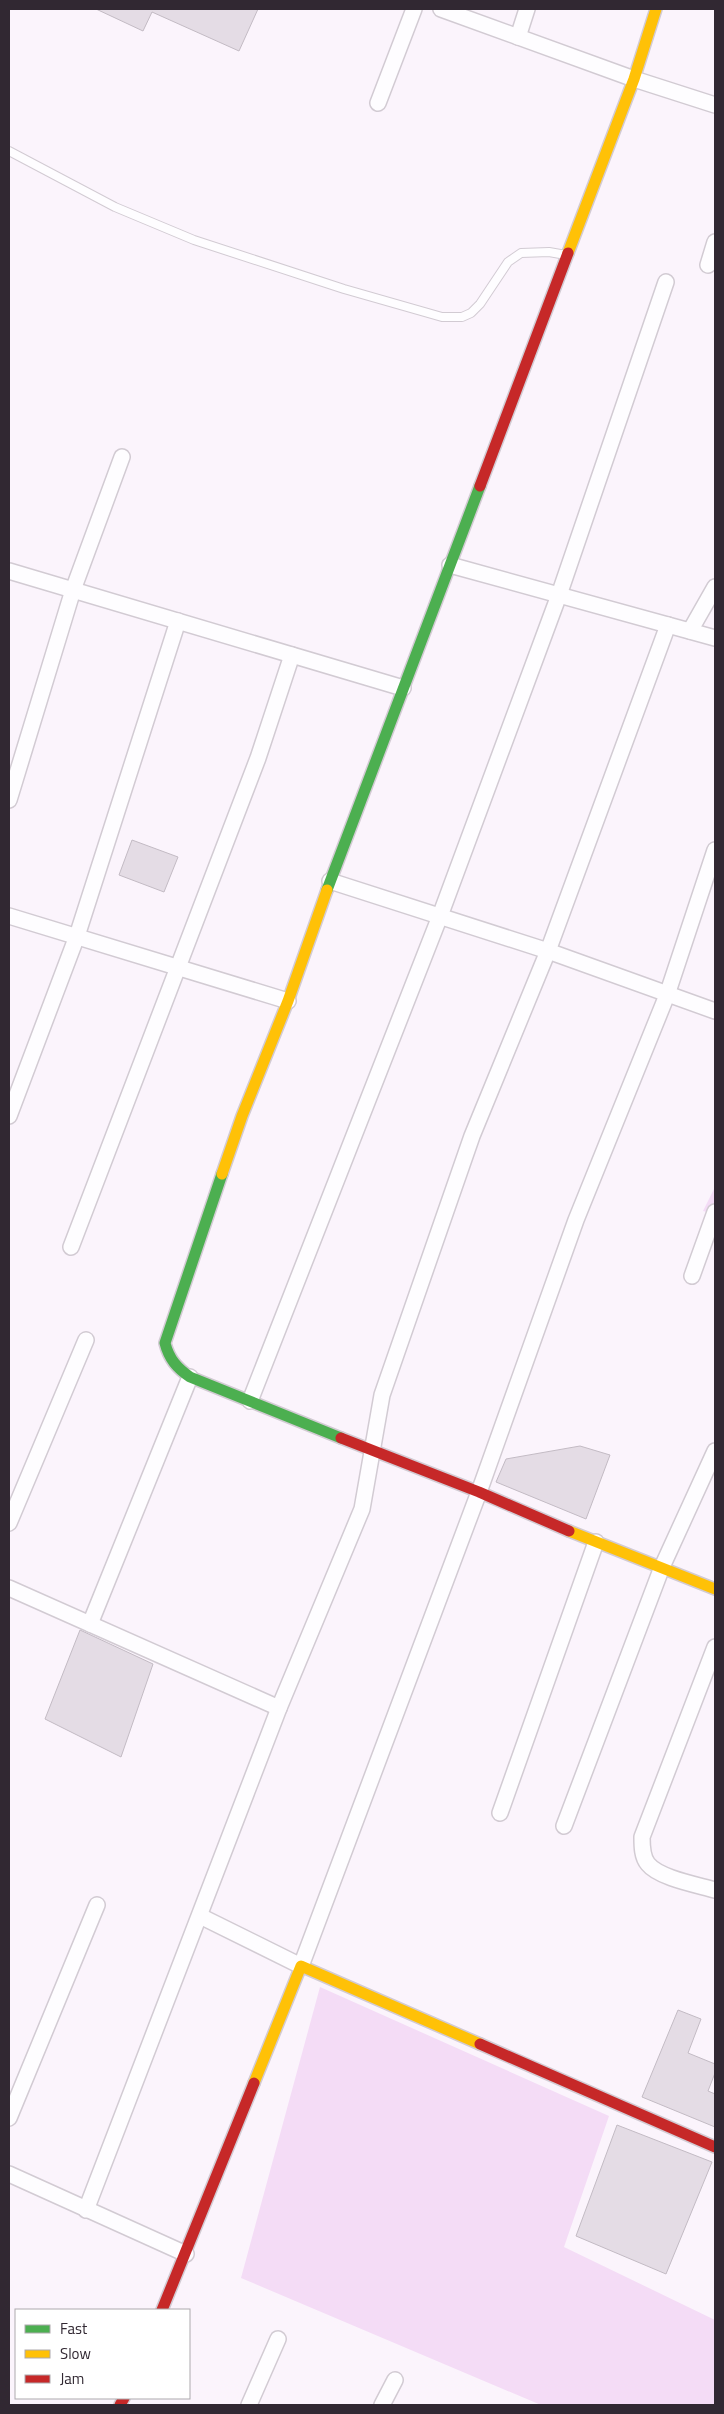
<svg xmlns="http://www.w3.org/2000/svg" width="724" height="2414" font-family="'Titillium Web',sans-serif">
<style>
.green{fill:#f4dcf6}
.building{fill:#e4dce5;stroke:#c3bbc4}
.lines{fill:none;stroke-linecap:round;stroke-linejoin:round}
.lane-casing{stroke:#d2cbd3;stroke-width:10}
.street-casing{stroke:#d2cbd3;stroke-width:18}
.fast-casing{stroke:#d2cbd3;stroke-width:14}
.slow-casing{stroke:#d2cbd3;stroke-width:14}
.jam-casing{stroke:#d2cbd3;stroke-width:14}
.lane{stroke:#fefdff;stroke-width:8}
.street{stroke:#fefdff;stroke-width:15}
.fast{stroke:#4caf50;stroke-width:11}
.slow{stroke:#ffc107;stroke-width:11}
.jam{stroke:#c62828;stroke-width:11}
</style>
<rect width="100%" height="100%" fill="#fbf4fc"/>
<!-- green -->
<g class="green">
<polygon points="715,1187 715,1214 703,1211"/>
<polygon points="320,1987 609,2116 564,2247 715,2320 715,2405 541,2405 241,2278"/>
</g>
<!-- building -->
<g class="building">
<polygon points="96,9 258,9 239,51 152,12 143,31"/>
<polygon points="132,840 178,857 164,892 119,875"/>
<polygon points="580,1446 610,1455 586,1519 496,1482 506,1459"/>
<polygon points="80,1630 153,1664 121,1757 45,1719"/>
<polygon points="678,2010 701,2019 688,2053 715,2064 715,2073 708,2091 715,2094 715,2127 642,2097"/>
<polygon points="617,2125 712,2162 666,2274 576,2236"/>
</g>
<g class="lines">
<!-- lane casing -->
<g class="lane-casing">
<polyline id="lane" points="9,151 115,207 194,240 344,289 442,317 462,317 471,313 480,304 508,262 521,253 549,252 566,255"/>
</g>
<!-- street casing -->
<g class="street-casing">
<g id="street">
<polyline points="441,9 634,79 715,105"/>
<polyline points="518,37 527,9"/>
<polyline points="378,103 414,9"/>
<polyline points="708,265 715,242"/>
<polyline points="450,565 715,638"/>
<polyline points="9,571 403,688"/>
<polyline points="690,631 715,587"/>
<polyline points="9,800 73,590 122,457"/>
<polyline points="330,881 548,951 668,625"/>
<polyline points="9,916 288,1001"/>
<polyline points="9,1116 77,936 178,621"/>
<polyline points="71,1247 258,758 292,655"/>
<polyline points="692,1276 715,1212"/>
<polyline points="250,1401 440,916 559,595 666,282"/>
<polyline points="9,1523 86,1340"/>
<polyline points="9,1588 279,1708"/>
<polyline points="90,1624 190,1377"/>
<path d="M 715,1647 L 642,1837 C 642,1846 642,1857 648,1864 C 659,1878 698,1885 715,1890"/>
<polyline points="500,1813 596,1542"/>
<polyline points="564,1826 662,1567 715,1451"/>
<polyline points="200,1916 301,1966 479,1492 576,1220 667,995 715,850"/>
<polyline points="9,2118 97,1905"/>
<polyline points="9,2174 186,2254"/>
<polyline points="86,2210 279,1708 362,1509 382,1395 472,1136 548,951 715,1011"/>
<polyline points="249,2405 278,2339"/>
<polyline points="382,2405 395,2380"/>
</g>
</g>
<!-- fast casing -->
<g class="fast-casing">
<g id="fast">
<polyline points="327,890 480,486"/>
<path d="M 222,1174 L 165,1343 C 169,1359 177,1368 190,1377 L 341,1438"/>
</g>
</g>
<!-- slow casing -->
<g class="slow-casing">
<g id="slow">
<polyline points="568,253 634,79 656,9"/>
<polyline points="222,1174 242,1116 288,1001 327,890"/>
<polyline points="569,1531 715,1589"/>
<polyline points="254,2083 301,1966 480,2044"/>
</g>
</g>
<!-- jam casing -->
<g class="jam-casing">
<g id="jam">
<polyline points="480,486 568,253"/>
<polyline points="341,1438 479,1492 569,1531"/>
<polyline points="480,2044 715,2147"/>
<polyline points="162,2310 254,2083"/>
<polyline points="120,2405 124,2398"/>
</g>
</g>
<!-- lane -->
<use href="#lane" class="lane"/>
<!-- street -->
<use href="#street" class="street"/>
<!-- fast -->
<use href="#fast" class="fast"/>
<!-- slow -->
<use href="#slow" class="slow"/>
<!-- jam -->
<use href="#jam" class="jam"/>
</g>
<!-- border -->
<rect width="724" height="2414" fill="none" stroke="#312832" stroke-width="20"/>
<!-- legend -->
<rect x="15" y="2309" width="175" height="90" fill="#ffffff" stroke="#ada9ad"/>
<rect x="25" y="2325" width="25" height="8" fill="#4caf50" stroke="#ada9ad"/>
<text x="60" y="2334" font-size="15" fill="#312832">Fast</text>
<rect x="25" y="2350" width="25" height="8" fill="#ffc107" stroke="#ada9ad"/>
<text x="60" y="2359" font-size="15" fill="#312832">Slow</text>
<rect x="25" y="2375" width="25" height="8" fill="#c62828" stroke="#ada9ad"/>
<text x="60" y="2384" font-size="15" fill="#312832">Jam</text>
</svg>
